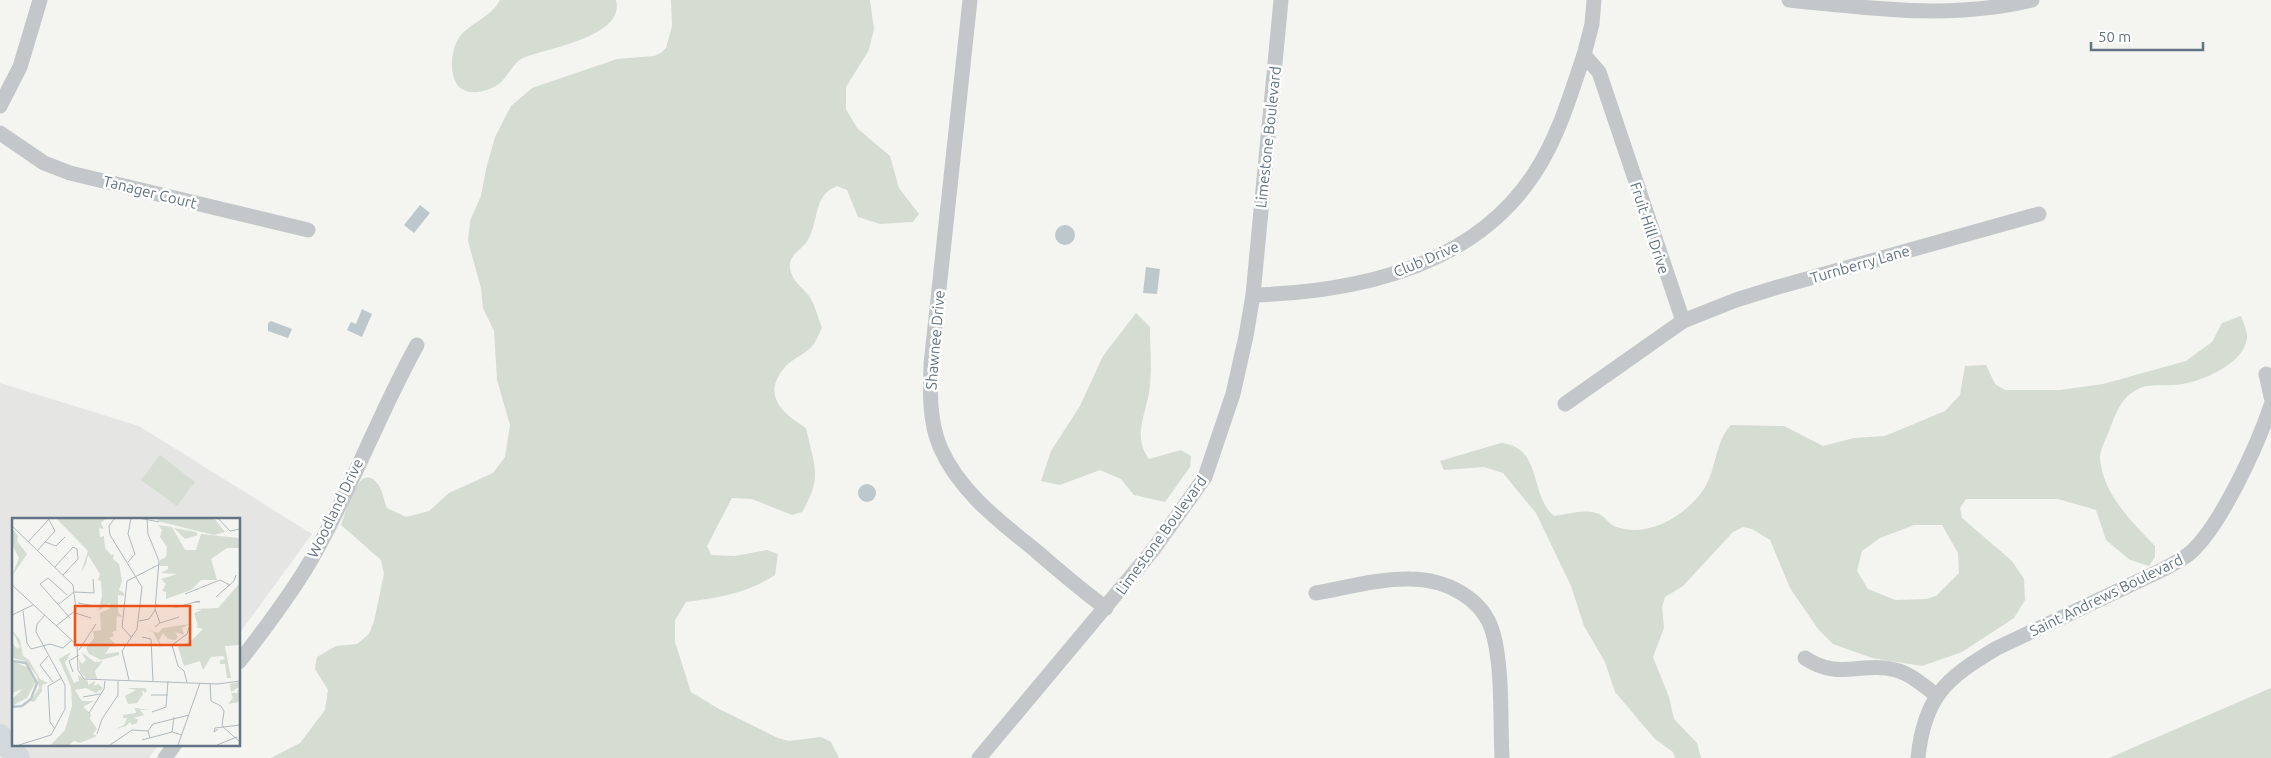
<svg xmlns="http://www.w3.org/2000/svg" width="2271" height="758" font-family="Ubuntu,sans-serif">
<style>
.built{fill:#e5e6e4}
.green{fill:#d5dcd1;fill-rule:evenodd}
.water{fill:#bdc8cd}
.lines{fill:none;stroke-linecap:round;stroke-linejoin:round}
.minor{stroke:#c4c7ca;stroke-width:15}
.primary{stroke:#d3d8dc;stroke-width:24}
.labels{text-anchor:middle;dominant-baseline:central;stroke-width:5;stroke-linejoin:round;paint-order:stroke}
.street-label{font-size:15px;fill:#627383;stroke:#fff}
.inset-river{fill:none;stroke:#bdc8cd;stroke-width:2.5}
.inset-road{fill:none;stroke:#b1b9be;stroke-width:1}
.view{fill:#ec5118;fill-opacity:0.15;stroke:#ec5118;stroke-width:2.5}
.inset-edge{fill:none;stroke:#627383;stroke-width:2.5}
</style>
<rect width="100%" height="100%" fill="#f4f5f0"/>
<!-- built -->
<polygon class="built" points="0,383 139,426 312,534 239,634 239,519 14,519 14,744 159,744 149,758 0,758"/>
<!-- green -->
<g class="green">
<path d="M 500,0 L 616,0 C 626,37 546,48 523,58 C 514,62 508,76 500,83 C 489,92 465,98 456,83 C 448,68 452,40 466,30 C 479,19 492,15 500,0 Z"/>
<path d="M 671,0 L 870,0 L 874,29 L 869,50 L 846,87 L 846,109 L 857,128 L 890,156 L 899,188 L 919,214 L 913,222 L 880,224 L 858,217 L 847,190 L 837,186 C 813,195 819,221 808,240 C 802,250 788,255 790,268 C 792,281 801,286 809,296 C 815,304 818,318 822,328 C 819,333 817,340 813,345 C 806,354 793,358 785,367 C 761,395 782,413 806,428 C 814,465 823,478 802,512 L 792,515 L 752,499 L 732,498 L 707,546 L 711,555 L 735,556 L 767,550 L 778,554 L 775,575 C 745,594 720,597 686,602 L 675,620 L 675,642 L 691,692 L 719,709 L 778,738 L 789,741 L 821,737 L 831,742 L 839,758 L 271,758 L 300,743 L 325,710 L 328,690 L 315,669 L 317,657 L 336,646 L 357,644 L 369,634 L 374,621 L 384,574 L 381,560 L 341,525 C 345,515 358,460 377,483 C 382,488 384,501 387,508 L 406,517 L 429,511 L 449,493 L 493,473 L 505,457 L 510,425 L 497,380 L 494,331 L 483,308 L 481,288 L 468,241 L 470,221 L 481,196 L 486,169 L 495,137 L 511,106 L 532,88 L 617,59 L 654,56 L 661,53 L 666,48 L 672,26 Z"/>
<path d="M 1136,313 L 1150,327 C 1150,346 1152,366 1150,385 C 1148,412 1131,434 1149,459 L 1181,450 L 1191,456 L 1190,467 L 1165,502 L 1134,495 L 1121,479 L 1100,470 L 1060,485 L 1041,481 L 1051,451 L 1080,406 L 1103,356 Z"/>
<path d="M 2241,316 C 2243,322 2248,332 2247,338 C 2245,363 2203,381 2182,384 C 2169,387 2152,383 2140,388 C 2124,395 2117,409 2111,426 C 2108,435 2100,448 2100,458 C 2102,493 2132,522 2155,546 L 2155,557 L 2149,566 L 2130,560 L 2106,540 L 2096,510 L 2058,499 L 1966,499 L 1960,508 L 1962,518 L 2012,561 L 2024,579 L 2025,600 L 2014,618 L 1962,652 L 1922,666 L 1872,658 L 1833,644 L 1818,629 L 1790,588 L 1770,540 L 1752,529 L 1743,527 L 1733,532 L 1683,586 L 1665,597 L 1662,607 L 1664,628 L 1653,657 L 1669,697 L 1674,719 L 1697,743 L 1701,758 L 1675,758 L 1673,752 L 1655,739 L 1615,692 L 1605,662 L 1584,626 L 1571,586 L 1536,513 L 1503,473 L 1484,467 L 1444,470 L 1440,461 L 1501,443 C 1543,447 1529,495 1554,516 C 1568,514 1583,509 1596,513 C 1603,514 1608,523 1614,526 C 1646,539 1682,518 1701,493 C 1717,473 1714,442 1731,425 L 1784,426 L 1823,446 L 1854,438 L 1885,436 L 1945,411 L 1960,395 L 1965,366 L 1986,365 L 1995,384 L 2005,390 L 2060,390 L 2103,384 L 2186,361 L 2212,342 L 2222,323 ZM 1914,525 L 1942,525 L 1958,553 L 1959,573 L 1936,596 L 1926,599 L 1895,600 L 1868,589 L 1857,571 L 1862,551 L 1880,538 Z"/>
<polygon points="160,455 195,482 177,506 141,480"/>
<polygon points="2271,688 2271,758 2109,758"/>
</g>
<!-- water -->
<g class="water">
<polygon points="420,205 430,213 414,233 404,225"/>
<circle cx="1065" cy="235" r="10"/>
<polygon points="1146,267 1160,269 1157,294 1143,293"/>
<polygon points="362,309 372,314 362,337 347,330 351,322 356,324"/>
<polygon points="271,321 292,329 288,338 268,331 268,323"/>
<circle cx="867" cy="493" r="9"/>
</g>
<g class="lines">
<!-- minor -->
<g class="minor">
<path d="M 970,0 L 931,364 C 930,392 929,420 940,447 C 959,491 999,521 1035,550 C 1058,570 1081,590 1106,608"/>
<path d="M 1789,0 C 1870,8 1951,20 2032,0"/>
<polyline points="0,106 20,67 40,0"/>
<polyline points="0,133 44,163 70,173 308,230"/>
<path d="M 1253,295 C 1357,292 1473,267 1534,174 C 1558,138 1570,96 1584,55"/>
<polyline points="1683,321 1736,300 1778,287 2039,214"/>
<polyline points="2266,374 2271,397"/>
<polyline points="1565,404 1683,321 1599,72 1584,55 1592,24 1594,0"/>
<path d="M 1316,593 C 1345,588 1381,578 1410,579 C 1444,579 1483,597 1493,633 C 1503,669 1500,720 1502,758"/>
<path d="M 1805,658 C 1839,681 1862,661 1896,670 C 1911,674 1924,686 1936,695"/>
<path d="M 239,662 C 264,630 290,596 311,560 C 351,491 378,415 417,345"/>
<polyline points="165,758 175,744"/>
<polyline points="979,758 1153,550 1205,477 1233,394 1246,336 1253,295 1281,0"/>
<path d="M 1918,758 C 1924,697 1946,678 1997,648 L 2164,569 C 2173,564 2183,559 2190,553 C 2221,526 2258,444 2271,405"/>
</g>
<!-- primary -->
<polyline class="primary" points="0,736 18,758"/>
</g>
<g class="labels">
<!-- street labels -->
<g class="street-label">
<text transform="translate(1268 137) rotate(-84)">Limestone Boulevard</text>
<text transform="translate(150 192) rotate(14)">Tanager Court</text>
<text transform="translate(1650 228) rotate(72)">Fruit Hill Drive</text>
<text transform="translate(1426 259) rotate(-23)">Club Drive</text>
<text transform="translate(1860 264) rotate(-16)">Turnberry Lane</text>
<text transform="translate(935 340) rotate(-85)">Shawnee Drive</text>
<text transform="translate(335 508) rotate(-64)">Woodland Drive</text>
<text transform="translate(1161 535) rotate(-54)">Limestone Boulevard</text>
<text transform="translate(2106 595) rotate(-26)">Saint Andrews Boulevard</text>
</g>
</g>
<!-- overview -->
<g transform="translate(12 518)">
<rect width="228" height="228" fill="#f4f5f0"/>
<path d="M 44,0 L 94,0 L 89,5 L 92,11 L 87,10 L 88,19 L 92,18 L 93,30 L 99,37 L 102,36 L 101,41 L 107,46 L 110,63 L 107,72 L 112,75 L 112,78 L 106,77 L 106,94 L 110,99 L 105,98 L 104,113 L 100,114 L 102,118 L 97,120 L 106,128 L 98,129 L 93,136 L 107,134 L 107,137 L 89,142 L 77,136 L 74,130 L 82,120 L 81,113 L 89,112 L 88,95 L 97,91 L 98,85 L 86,93 L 90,79 L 89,63 L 86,62 L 88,56 L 76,37 L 74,46 L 69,55 L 76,33 ZM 147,0 L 202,0 L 213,14 L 202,17 L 145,3 ZM 146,7 L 160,9 L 173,32 L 184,32 L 189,16 L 227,20 L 227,30 L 215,30 L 199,41 L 205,62 L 189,62 L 179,72 L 154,81 L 154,74 L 150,73 L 154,66 L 149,61 L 165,56 L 149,55 L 156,51 L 156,48 L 148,48 L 148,42 L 154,39 L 155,29 L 148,19 L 150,12 ZM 0,10 L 6,18 L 5,23 L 15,36 L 0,58 L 7,40 L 0,26 ZM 162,10 L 184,14 L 186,17 L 173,21 ZM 227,66 L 227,127 L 213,128 L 219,160 L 215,160 L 213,146 L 208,146 L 208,142 L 213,141 L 211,138 L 199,139 L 191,152 L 188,143 L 172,148 L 166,129 L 179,123 L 191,111 L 184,109 L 186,108 L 182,95 L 190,92 L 182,91 L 206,90 ZM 177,106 L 170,110 L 172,117 L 163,114 L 166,119 L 163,122 L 156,121 L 151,115 L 147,122 L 150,131 L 141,114 L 136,112 L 146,115 L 151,110 ZM 0,112 L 8,122 L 11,138 L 17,142 L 28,161 L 36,165 L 30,167 L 30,173 L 22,184 L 19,183 L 27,170 L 25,158 L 13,143 L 0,140 L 0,125 L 6,131 L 8,129 ZM 59,134 L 53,145 L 62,165 L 67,163 L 66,157 L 76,163 L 76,167 L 83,163 L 82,168 L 86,166 L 91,170 L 84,175 L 74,170 L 63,172 L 70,183 L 82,183 L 71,189 L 79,196 L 78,201 L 85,211 L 81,216 L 85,218 L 68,225 L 62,223 L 57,227 L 39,227 L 53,212 L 60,188 L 59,169 L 47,141 ZM 69,134 L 83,144 L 91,143 L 83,153 L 85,161 L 74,160 L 68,154 L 67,141 L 70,146 L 74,142 ZM 0,143 L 17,150 L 24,163 L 15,180 L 0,188 L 0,181 L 11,171 L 0,175 ZM 227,164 L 227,184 L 216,186 L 221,180 L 219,175 L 225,175 L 227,169 L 219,174 L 218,166 ZM 115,170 L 133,170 L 135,172 L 133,175 L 130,172 L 131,176 L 125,185 L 116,186 L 113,178 L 124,172 ZM 123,190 L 138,192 L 128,192 L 132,197 L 121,200 L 126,201 L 125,205 L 120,207 L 118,204 L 114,208 L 104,211 L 112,207 L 115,200 L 111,200 L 111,197 L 124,195 Z" fill="#d5dcd1"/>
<path class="inset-river" d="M 0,143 L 14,145 L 25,165 L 19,181 L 10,188 L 0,189"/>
<path class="inset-road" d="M 103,0 L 97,8 L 98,17 L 130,69 L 125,111 L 110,133 L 117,162M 127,0 L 147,4M 135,0 L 136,16 L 147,43 L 143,91 L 148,105 L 143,109M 206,0 L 218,13 L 228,11M 0,8 L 61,67 L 64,92 L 44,108M 16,24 L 37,1M 33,24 L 44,28 L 53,19M 25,33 L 43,13 L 36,0M 116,44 L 123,36 L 116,16 L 119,0M 43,49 L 61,29 L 65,31 L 66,41 L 51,57M 0,67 L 65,127 L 66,152 L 72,161 L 206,166 L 228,163M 173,76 L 208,62 L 218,67M 55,77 L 36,60 L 28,66 L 58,100M 204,79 L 222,63 L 224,57M 66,85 L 82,88M 47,86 L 62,74 L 82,75 L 81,61M 144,87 L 165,89 L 187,83 L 188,84 L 183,84M 11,93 L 15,125 L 19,131 L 38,126 L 51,130 L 60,122M 63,95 L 79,100M 0,97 L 21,87M 127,103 L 137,101 L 143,92M 148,105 L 167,99M 119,119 L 110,109 L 115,63 L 148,46M 130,119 L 139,121 L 141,163M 67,132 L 84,106M 36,138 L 28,147 L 41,164M 61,154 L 57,143 L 67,137M 175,164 L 172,153 L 166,148 L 160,127 L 175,116 L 178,107M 198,165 L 199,183 L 209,188 L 212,193 L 210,208 L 228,224M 139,177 L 156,177M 71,179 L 88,176M 140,194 L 154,189 L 156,163M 77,195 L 92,171 L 93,163M 43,211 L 38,204 L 36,168 L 50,160M 206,211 L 202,214 L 203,210 L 228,207M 160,214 L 162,199M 85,216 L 90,201 L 106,177 L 106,163M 138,220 L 136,213 L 141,206 L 177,197M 130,222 L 160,214 L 170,217M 7,227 L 39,217 L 53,191 L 53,167 L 24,114 L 25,106 L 33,97M 98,227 L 120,212 L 136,213M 166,227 L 188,165M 205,227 L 225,219"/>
<path class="view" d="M 63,88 L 178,88 L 178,127 L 63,127 Z"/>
<rect width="228" height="228" class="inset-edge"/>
</g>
<!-- scale -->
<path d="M2091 42v8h112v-8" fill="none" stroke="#627383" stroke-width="2.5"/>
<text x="2098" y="42" font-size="15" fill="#627383" stroke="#ffffff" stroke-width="4" paint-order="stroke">50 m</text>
</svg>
